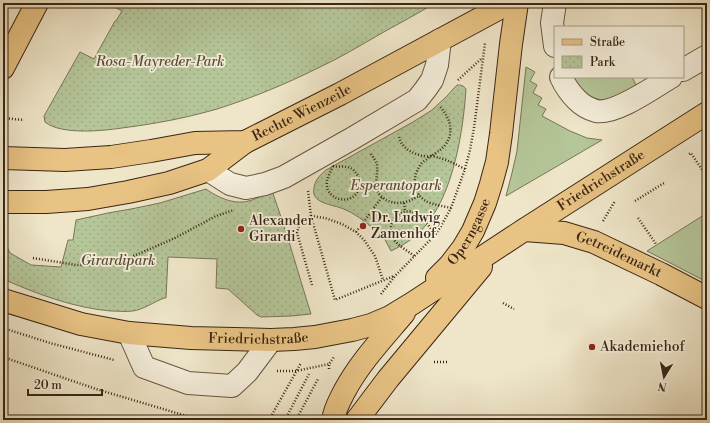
<svg xmlns="http://www.w3.org/2000/svg" width="710" height="423" font-family="'Libre Bodoni',serif">
<style>
.grass{fill:#b5c699;stroke:#787656}
.park{fill:url(#park-dots);stroke:#787656}
.lines{fill:none;stroke-linecap:round;stroke-linejoin:round}
.minor-casing{stroke:#685641;stroke-width:24}
.major-casing{stroke:#3b2614;stroke-width:24}
.path{stroke:#3b2614;stroke-width:2.5;stroke-dasharray:1 2;stroke-linecap:butt}
.minor{stroke:#f5efdc;stroke-width:22}
.major{stroke:#e8c384;stroke-width:22}
.poi-dot{fill:#8f2418;stroke:#f5efdc;stroke-width:1.5}
.labels{text-anchor:middle;dominant-baseline:central;stroke-width:3.5;stroke-linejoin:round;paint-order:stroke}
.park-label{font-size:14px;font-style:italic;fill:#5a4e35;stroke:#f5efdc}
.street-label{font-size:14px;fill:#3b2614;stroke:#f5efdc}
.poi-label{font-size:14px;fill:#3b2614;stroke:#f5efdc;text-anchor:start}
</style>
<defs>
<pattern id="park-dots" width="8" height="8" patternUnits="userSpaceOnUse"><rect width="8" height="8" fill="#b5c699"/><path d="M2 2h.1M6 6h.1" fill="none" stroke="#9daa83" stroke-width="1.8" stroke-linecap="round"/></pattern>
</defs>
<rect width="100%" height="100%" fill="#efe6c9"/>
<filter id="stains"><feTurbulence type="fractalNoise" baseFrequency=".005" numOctaves="4"/><feColorMatrix values="0 0 0 0 .2 0 0 0 0 .09 0 0 0 0 .02 0 0 0 .5 -.17"/></filter>
<radialGradient id="worn" r=".72"><stop offset=".6" stop-color="#630" stop-opacity="0"/><stop offset="1" stop-color="#630" stop-opacity=".3"/></radialGradient>
<!-- grass -->
<g class="grass">
<polygon points="526,67 535,72 530,81 537,85 533,93 542,98 538,105 546,109 542,116 570,131 587,138 602,140 506,196 512,173 517,151"/>
<path d="M 574,77 L 632,77 L 637,87 C 631,90 624,94 618,97 C 598,105 582,95 574,77 Z"/>
<polygon points="707,213 707,282 647,251"/>
</g>
<!-- park -->
<g class="park">
<path d="M 107,3 L 435,3 C 417,14 400,23 382,33 C 361,45 340,58 318,68 C 286,84 252,98 217,109 C 186,118 154,124 122,128 C 102,131 61,135 45,122 L 44,116 L 80,52 L 94,59 L 115,21 L 116,21 L 122,11 Z"/>
<path d="M 457,85 C 461,85 463,85 466,89 C 463,134 452,207 414,237 C 407,243 399,247 391,251 L 382,234 L 379,234 C 371,226 362,219 352,213 C 348,211 344,209 341,208 C 330,204 311,203 314,188 C 315,180 320,175 326,170 L 413,122 L 432,110 L 446,97 L 454,88 Z"/>
<path d="M 206,189 C 217,197 234,205 248,201 C 255,200 265,194 272,191 C 287,232 298,273 311,314 L 291,316 L 261,317 L 257,315 L 228,289 L 216,288 L 217,259 L 168,257 L 166,298 L 164,298 C 154,302 142,310 133,311 C 126,312 118,311 111,311 C 74,308 37,294 3,279 L 3,239 L 10,253 L 31,265 L 61,267 L 68,240 L 73,240 L 76,220 L 108,213 L 131,209 L 160,203 Z"/>
</g>
<g class="lines">
<!-- minor casing -->
<g class="minor-casing">
<g id="minor">
<polyline points="555,3 552,23 555,46"/>
<polyline points="683,70 707,56"/>
<path d="M 561,77 C 565,86 570,93 577,100 C 582,105 589,109 596,111 C 615,115 654,87 671,77"/>
<polyline points="208,170 230,184 246,188 265,184 284,177 353,138 417,100 425,90 432,80 437,65 440,40"/>
<polyline points="129,333 144,367 188,383 232,386 247,372 271,340"/>
</g>
</g>
<!-- major casing -->
<g class="major-casing">
<g id="major">
<polyline points="3,68 37,3"/>
<path id="s1" d="M 3,158 L 65,160 L 111,157 L 151,151 L 195,143 L 245,142 L 340,94 L 509,3"/>
<polyline points="3,202 46,202 88,199 128,192 169,183 208,170 245,142"/>
<path id="s2" d="M 524,230 L 564,233 L 594,242 L 661,274 L 707,298"/>
<path id="s3" d="M 437,278 L 450,265 L 463,248 L 473,231 L 485,203 L 491,184 L 497,162 L 501,134 L 511,44 L 517,3"/>
<path id="s4" d="M 3,300 L 81,324 L 129,333 L 191,338 L 271,340 L 294,339 L 315,337 L 352,330 L 371,325 L 390,317 L 413,303 L 524,230 L 707,113"/>
<path d="M 333,420 C 335,408 339,402 344,392 C 360,362 383,338 404,313"/>
<polyline points="357,420 388,379 481,267"/>
</g>
</g>
<!-- path -->
<g class="path">
<polyline points="435,3 438,7"/>
<polyline points="458,80 482,58"/>
<polyline points="3,118 24,120"/>
<path d="M 399,137 C 400,140 401,143 403,145 C 408,152 423,158 431,156 C 434,155 437,152 439,151 C 455,139 453,120 440,107"/>
<path d="M 371,154 C 373,157 376,161 377,165 C 378,173 375,181 377,190 C 378,193 380,195 382,197 C 394,207 408,203 420,195"/>
<polyline points="689,154 691,153 707,177"/>
<path d="M 333,166 C 337,167 342,166 346,167 C 351,167 355,171 358,176 C 360,179 360,184 359,188 C 354,207 324,201 327,181 C 328,176 331,171 333,166 Z"/>
<polyline points="308,191 311,216 335,300 394,276"/>
<polyline points="635,201 664,183"/>
<polyline points="404,203 405,211"/>
<path d="M 451,208 C 443,206 433,205 426,201 C 412,193 412,176 421,164 C 423,161 428,159 431,156 C 444,158 453,163 465,169"/>
<polyline points="638,218 656,244"/>
<polyline points="603,221 615,201"/>
<polyline points="356,232 382,197"/>
<path d="M 414,256 C 408,251 400,247 395,241 C 383,225 399,204 417,214 C 425,218 430,228 435,235"/>
<polyline points="33,258 76,265 93,265 110,262 129,258 175,238 216,216 234,210"/>
<polyline points="312,285 297,233 300,222 311,216 325,218 342,224 356,232 364,240 375,256 383,280"/>
<polyline points="381,294 395,276 435,235 441,226 451,208 465,169 470,150 474,128 485,43"/>
<polyline points="503,303 514,309"/>
<polyline points="3,328 50,343 114,360"/>
<polyline points="3,357 96,389 200,420"/>
<polyline points="434,362 448,362"/>
<polyline points="329,369 329,364 334,357"/>
<polyline points="277,371 296,371 329,364"/>
<polyline points="700,416 707,419"/>
<polyline points="269,420 301,363"/>
<polyline points="285,420 309,374"/>
<polyline points="296,420 318,379"/>
</g>
<!-- minor -->
<use href="#minor" class="minor"/>
<!-- major -->
<use href="#major" class="major"/>
</g>
<!-- markers -->
<g class="poi-dot">
<circle cx="363" cy="226" r="4"/>
<circle cx="241" cy="229" r="4"/>
<circle cx="592" cy="347" r="4"/>
</g>
<g class="labels">
<!-- park labels -->
<g class="park-label">
<text x="160" y="62">Rosa-Mayreder-Park</text>
<text x="396" y="186">Esperantopark</text>
<text x="118" y="261">Girardipark</text>
</g>
<!-- street labels -->
<g class="street-label">
<text stroke="none"><textPath href="#s1" startOffset="307">Rechte Wienzeile</textPath></text>
<text stroke="none"><textPath href="#s4" startOffset="646">Friedrichstraße</textPath></text>
<text stroke="none"><textPath href="#s3" startOffset="57">Operngasse</textPath></text>
<text stroke="none"><textPath href="#s2" startOffset="99">Getreidemarkt</textPath></text>
<text stroke="none"><textPath href="#s4" startOffset="260">Friedrichstraße</textPath></text>
</g>
<!-- poi labels -->
<g class="poi-label">
<text x="371" y="218">Dr. Ludwig<tspan x="371" dy="16">Zamenhof</tspan></text>
<text x="249" y="221">Alexander<tspan x="249" dy="16">Girardi</tspan></text>
<text x="600" y="347">Akademiehof</text>
</g>
</g>
<!-- margin -->
<rect width="710" height="423" fill="none" stroke="#efe6c9" stroke-width="16"/>
<rect x="4" y="4" width="702" height="415" fill="none" stroke="#3b2614" stroke-width="2"/>
<rect x="8" y="8" width="694" height="407" fill="none" stroke="#3b2614"/>
<!-- legend -->
<rect x="554" y="26" width="130" height="52" fill="#f5efdc" stroke="#ab9f8c"/>
<rect x="562" y="39" width="20" height="6" fill="#e8c384" stroke="#ab9f8c"/>
<text x="590" y="46" font-size="12" fill="#3b2614">Straße</text>
<rect x="562" y="56" width="20" height="12" fill="url(#park-dots)" stroke="#ab9f8c"/>
<text x="590" y="66" font-size="12" fill="#3b2614">Park</text>
<!-- north arrow -->
<g transform="translate(664 377) rotate(190)" stroke="#f5efdc" stroke-width="3" paint-order="stroke">
<path d="M0-3L7 15L0 10L-7 15Z" fill="#3b2614"/>
<text y="-6" font-size="11" font-weight="bold" text-anchor="middle" fill="#3b2614">N</text>
</g>
<!-- scale -->
<path d="M28 389v6h74v-6" fill="none" stroke="#3b2614" stroke-width="2"/>
<text x="34" y="389" font-size="12" fill="#3b2614" stroke="#f5efdc" stroke-width="3" paint-order="stroke">20 m</text>
<rect width="100%" height="100%" filter="url(#stains)"/>
<rect width="100%" height="100%" fill="url(#worn)"/>
</svg>
